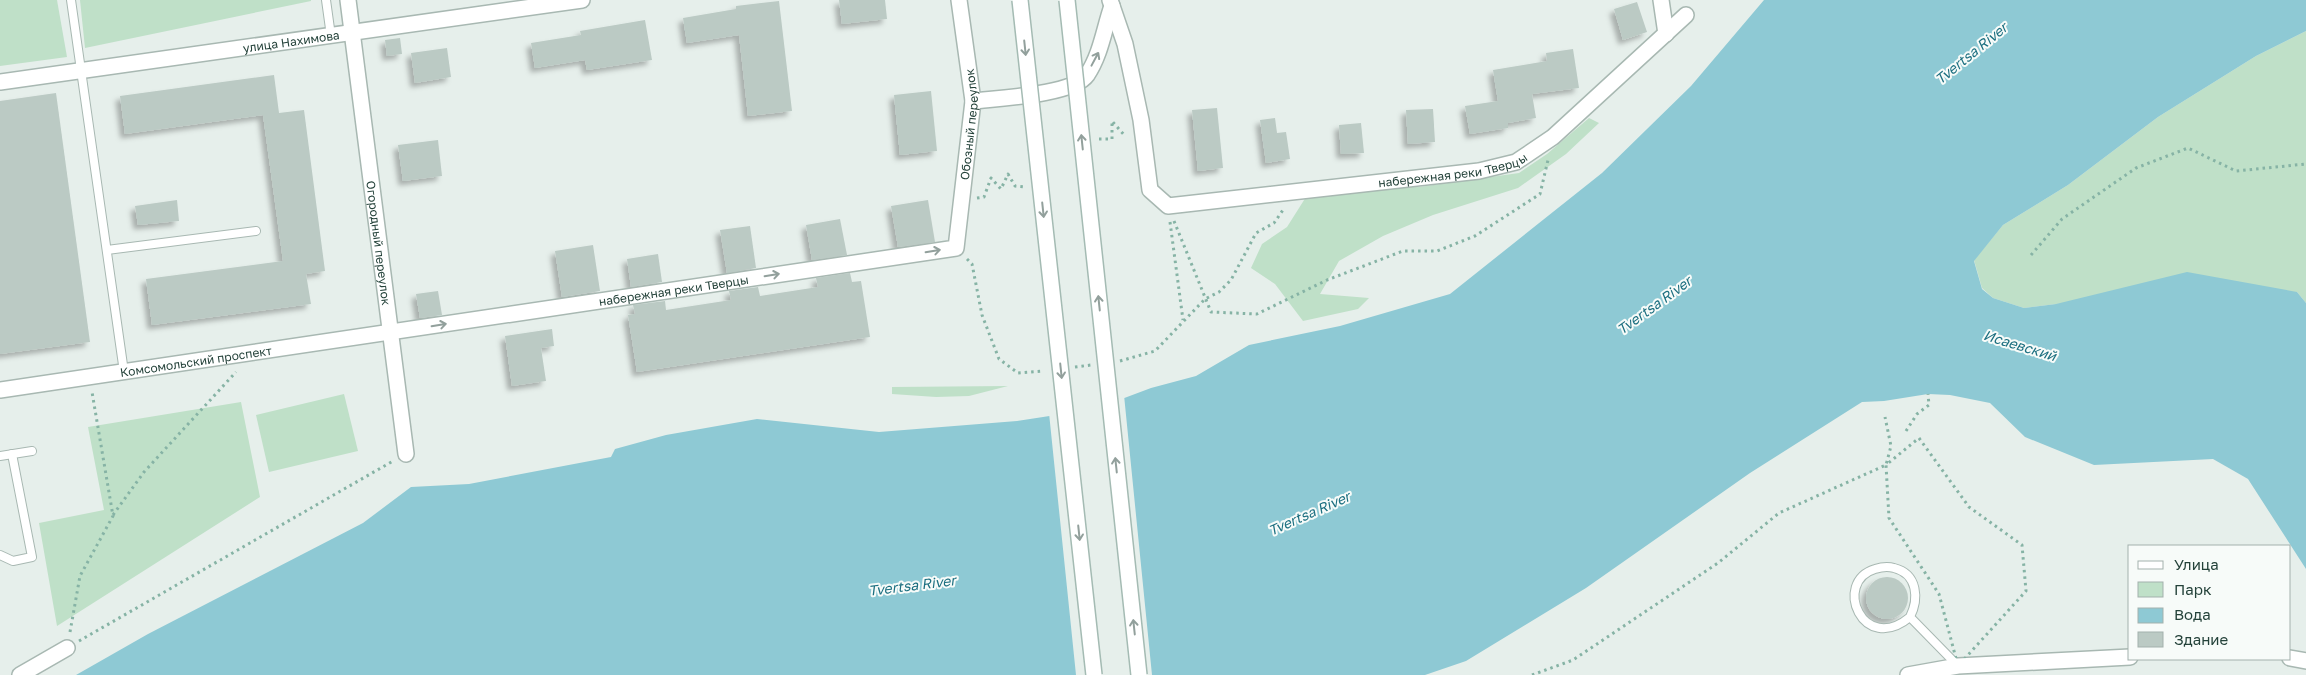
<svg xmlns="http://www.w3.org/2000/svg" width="2306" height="675" font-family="'Golos Text',sans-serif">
	<defs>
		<filter id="shadow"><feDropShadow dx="-4.5" dy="4.5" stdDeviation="2.5" flood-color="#0004"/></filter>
	</defs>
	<rect width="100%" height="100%" fill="#e6efeb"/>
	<g fill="#bfe0c8">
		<polygon points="0,0 57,0 67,57 0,66"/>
		<polygon points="80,0 311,0 311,1 85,48"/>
		<polygon points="2306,31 2306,303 2297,292 2056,304 2024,308 1993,298 1982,288 1974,260 2003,225 2068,185 2158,117 2256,56"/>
		<polygon points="1589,118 1599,123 1566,154 1518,188 1433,215 1383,236 1339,261 1320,294 1369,298 1358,309 1303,321 1275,284 1251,268 1262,244 1287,227 1306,197 1358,188 1419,187 1519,173 1547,154"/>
		<polygon points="1008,386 969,396 936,397 892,394 892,387"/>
		<polygon points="344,394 358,451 269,472 256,415"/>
		<polygon points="241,402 260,497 57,626 39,523 104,510 88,427"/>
	</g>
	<polygon fill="#8ec9d4" points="1764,0 2306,0 2306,31 2256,56 2158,117 2068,185 2003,225 1974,261 1982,289 1993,298 2024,308 2056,304 2187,272 2297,292 2306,303 2306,569 2248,479 2213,459 2094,465 2025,437 1990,403 1950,395 1928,394 1884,401 1862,402 1750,473 1586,588 1466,661 1425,675 76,675 148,634 363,523 411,487 469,484 611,457 615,449 666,435 757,419 879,432 1017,421 1095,409 1151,388 1196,376 1249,345 1340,326 1450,294 1602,173 1691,86"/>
	<polygon fill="#e6efeb" points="1124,395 1152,675 1076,675 1049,413 1095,406"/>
	<g fill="#bbcac4" filter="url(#shadow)">
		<polygon points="839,0 885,0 887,19 842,24"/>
		<polygon points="779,1 792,111 748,116 739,35 687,43 683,18 736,9 736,6"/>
		<polygon points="1637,2 1647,32 1623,40 1614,9"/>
		<polygon points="645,20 652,60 587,70 585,60 535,68 531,43 581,35 580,31"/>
		<polygon points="400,38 402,54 387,56 385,40"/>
		<polygon points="447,48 451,77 415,83 411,53"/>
		<polygon points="1573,49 1579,88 1532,94 1536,118 1508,123 1508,128 1470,134 1465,106 1498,101 1493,70 1547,61 1546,53"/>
		<polygon points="274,75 279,113 304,110 325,271 306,274 311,304 152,325 146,279 283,261 263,115 125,134 120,96"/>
		<polygon points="931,91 937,151 900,155 894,95"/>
		<polygon points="56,93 90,342 0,354 0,101"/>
		<polygon points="1217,108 1223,168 1198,171 1192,110"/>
		<polygon points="1433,109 1435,142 1408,144 1406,110"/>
		<polygon points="1275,118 1277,133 1286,132 1290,159 1266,163 1260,120"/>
		<polygon points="1361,123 1364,153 1341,154 1339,125"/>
		<polygon points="438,140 442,176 403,181 398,145"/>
		<polygon points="177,200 179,221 138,225 135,206"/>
		<polygon points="928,200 935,242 898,247 891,206"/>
		<polygon points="840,219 847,255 812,260 806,225"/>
		<polygon points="750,226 756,268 727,273 720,230"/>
		<polygon points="593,245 600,291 562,297 555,251"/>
		<polygon points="658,254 662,282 631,287 627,259"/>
		<polygon points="850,273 852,282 861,281 870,337 637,372 628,315 635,314 633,305 665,301 666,310 731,300 729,291 758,287 760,296 818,287 816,278"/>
		<polygon points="438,291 442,315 420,318 416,294"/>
		<polygon points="552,329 554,346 541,348 546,381 512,386 505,336"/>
		<circle cx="1887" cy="598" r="21"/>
	</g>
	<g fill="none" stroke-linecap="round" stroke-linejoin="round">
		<defs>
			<g id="lane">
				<polyline points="71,0 124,372"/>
				<polyline points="326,0 331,36"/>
				<polyline points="107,250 256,231"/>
				<polyline points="0,456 32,451"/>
				<polyline points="0,555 13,561 32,557 12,454"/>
				<path d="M1910,617C1863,656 1832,582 1875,569C1881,567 1888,566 1894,568C1918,574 1919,599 1910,617L1958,666"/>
			</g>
			<g id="street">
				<path id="s1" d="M348,0L406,454"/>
				<path id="s2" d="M1110,0L1125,44L1141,120L1150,190L1168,206L1479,171L1516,162L1553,137L1686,15"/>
				<polyline points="1661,0 1666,34"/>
				<path id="s3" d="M0,82L582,0"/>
				<path d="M973,101C998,98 1073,95 1087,75C1101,54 1104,29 1112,6"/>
				<path id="s4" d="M0,390L956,248L973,101L959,0"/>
				<polyline points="2290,658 2306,661"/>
				<polyline points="20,675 67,648"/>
				<polyline points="1908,675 1958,666 2130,657"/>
			</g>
		</defs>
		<use href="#lane" stroke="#a8b8b2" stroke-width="10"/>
		<use href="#street" stroke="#a8b8b2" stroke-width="18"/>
		<g stroke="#86b3a5" stroke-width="3" stroke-dasharray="2.5 4" stroke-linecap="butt">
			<polyline points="1099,139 1112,139 1112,121 1125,136"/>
			<polyline points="977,198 984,197 991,178 1001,189 1008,174 1015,186 1025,187"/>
			<polyline points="1174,221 1211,312 1257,314 1327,280 1403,251 1437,251 1475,236 1540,194 1548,160"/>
			<polyline points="1170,222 1183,320"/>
			<polyline points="2031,255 2062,219 2136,168 2188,148 2236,171 2306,164"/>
			<polyline points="967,259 972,264 982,315 999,359 1018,373 1044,371"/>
			<polyline points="1120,361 1155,351 1205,299 1219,292 1231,280 1256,233 1274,223 1283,210"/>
			<polyline points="1075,367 1091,365"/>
			<polyline points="1906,431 1917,414 1929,405 1928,394"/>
			<polygon points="1919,438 1969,507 2022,545 2026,591 1958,666 1939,594 1889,518 1886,465"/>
			<polyline points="113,515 144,472 236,372"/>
			<polyline points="70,632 80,576 113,516 92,392"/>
			<polyline points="79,641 393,461"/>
			<polyline points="1532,675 1573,660 1718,563 1779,513 1886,465 1891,446 1885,417"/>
		</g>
		<use href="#lane" stroke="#fff" stroke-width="8"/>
		<use href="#street" stroke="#fff" stroke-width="15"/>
		<defs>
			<g id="secondary-bridge">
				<polyline points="1020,0 1094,675"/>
				<polyline points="1067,0 1139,675"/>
			</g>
		</defs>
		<use href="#secondary-bridge" stroke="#a4bbb3" stroke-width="18" stroke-linecap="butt"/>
		<use href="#secondary-bridge" stroke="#fff" stroke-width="15"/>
	</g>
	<defs><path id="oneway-shaft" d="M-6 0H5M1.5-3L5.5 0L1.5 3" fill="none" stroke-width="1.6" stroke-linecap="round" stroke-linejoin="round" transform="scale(1.25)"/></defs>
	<g stroke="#92a09c">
		<use href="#oneway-shaft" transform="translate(1025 48) rotate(84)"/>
		<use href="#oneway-shaft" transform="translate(1095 59) rotate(-62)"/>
		<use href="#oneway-shaft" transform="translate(1082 142) rotate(-96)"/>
		<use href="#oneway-shaft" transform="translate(1043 210) rotate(84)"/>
		<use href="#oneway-shaft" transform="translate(933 251) rotate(-9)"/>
		<use href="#oneway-shaft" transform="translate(772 275) rotate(-9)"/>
		<use href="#oneway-shaft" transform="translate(1099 303) rotate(-96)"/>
		<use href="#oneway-shaft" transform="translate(439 325) rotate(-9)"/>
		<use href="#oneway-shaft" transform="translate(1061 371) rotate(84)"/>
		<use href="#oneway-shaft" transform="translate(1116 465) rotate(-96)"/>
		<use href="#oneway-shaft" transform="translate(1079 533) rotate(84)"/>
		<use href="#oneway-shaft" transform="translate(1134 627) rotate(-96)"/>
	</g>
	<g text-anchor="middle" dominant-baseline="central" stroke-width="4" stroke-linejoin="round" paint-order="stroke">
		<g font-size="12" fill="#24423a" stroke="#f7fbf9">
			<text stroke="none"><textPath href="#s3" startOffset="294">улица Нахимова</textPath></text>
			<text stroke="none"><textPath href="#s4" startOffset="1091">Обозный переулок</textPath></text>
			<text stroke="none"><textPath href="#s2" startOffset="506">набережная реки Тверцы</textPath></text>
			<text stroke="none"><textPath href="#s1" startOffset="245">Огородный переулок</textPath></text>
			<text stroke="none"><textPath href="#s4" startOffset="681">набережная реки Тверцы</textPath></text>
			<text stroke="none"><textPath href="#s4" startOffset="198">Комсомольский проспект</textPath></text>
		</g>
		<g font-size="14" font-style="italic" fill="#1c6f80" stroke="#f7fbf9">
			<text transform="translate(1971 53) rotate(-39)">Tvertsa River</text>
			<text transform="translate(1654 305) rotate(-36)">Tvertsa River</text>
			<text transform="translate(2020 345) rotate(17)">Исаевский</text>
			<text transform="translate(1309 513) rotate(-24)">Tvertsa River</text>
			<text transform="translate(912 585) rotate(-7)">Tvertsa River</text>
		</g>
	</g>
	<rect x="2128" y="545" width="162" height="115" fill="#f7fbf9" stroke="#a3b1ad"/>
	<rect x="2138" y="561" width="25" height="8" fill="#ffffff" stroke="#a3b1ad"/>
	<text x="2174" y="570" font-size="15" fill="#24423a">Улица</text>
	<rect x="2138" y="582" width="25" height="15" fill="#bfe0c8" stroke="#a3b1ad"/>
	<text x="2174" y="595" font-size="15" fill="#24423a">Парк</text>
	<rect x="2138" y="608" width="25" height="15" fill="#8ec9d4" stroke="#a3b1ad"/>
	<text x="2174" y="620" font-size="15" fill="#24423a">Вода</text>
	<rect x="2138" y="632" width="25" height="15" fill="#bbcac4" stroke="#a3b1ad"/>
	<text x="2174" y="645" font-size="15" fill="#24423a">Здание</text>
</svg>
